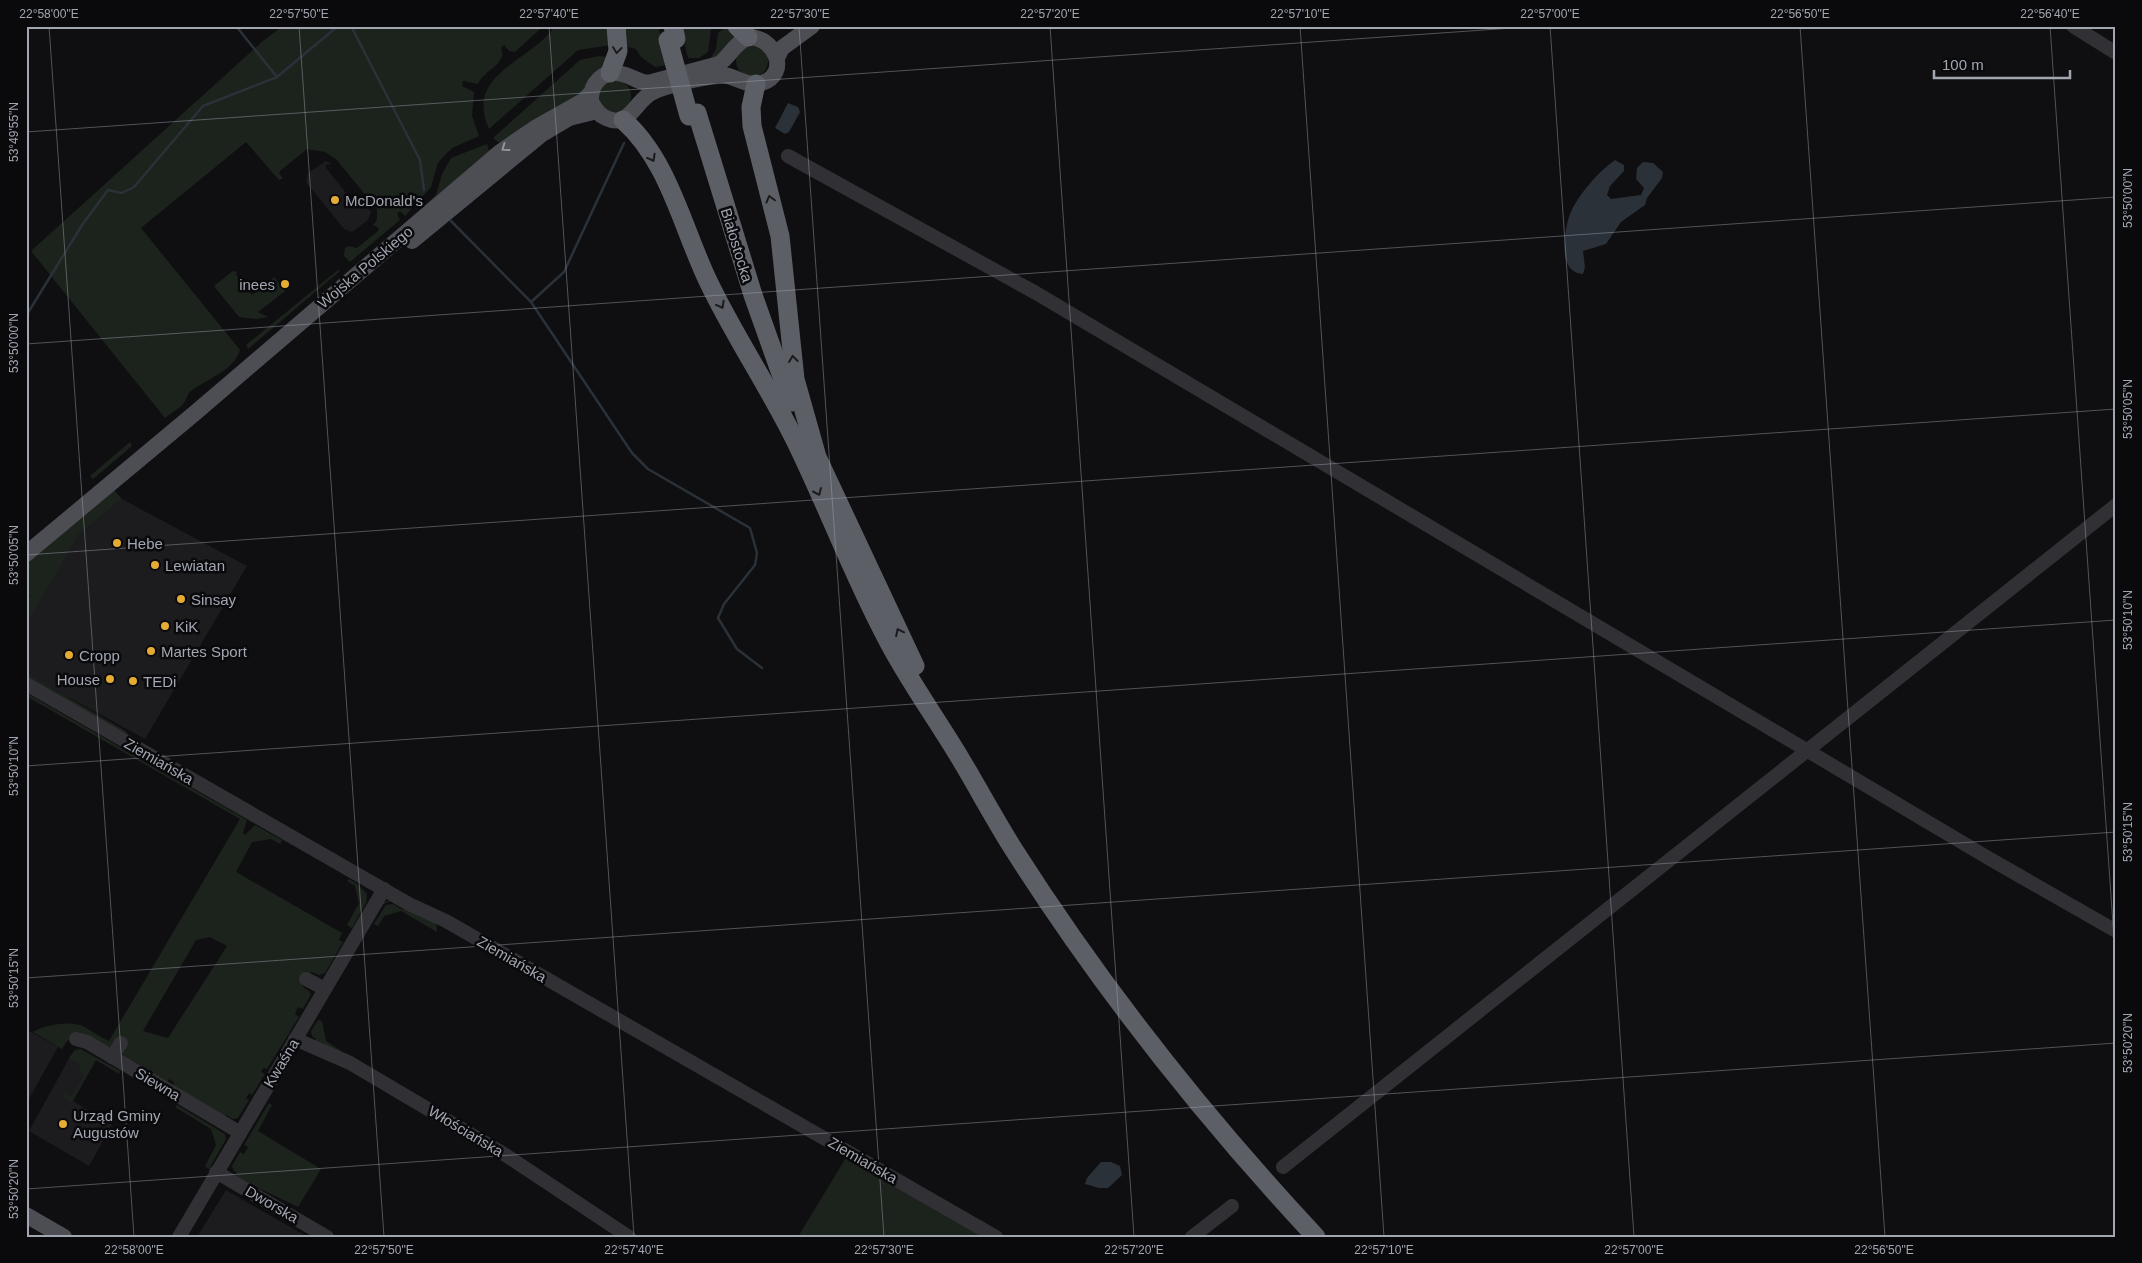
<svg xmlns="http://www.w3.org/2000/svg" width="2142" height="1263" font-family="Helvetica,sans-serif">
	<rect width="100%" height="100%" fill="#0f0f11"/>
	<g fill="#1c1b1e">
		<polygon points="326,161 332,164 326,165 326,168 359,209 368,208 371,212 368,220 352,232 344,229 306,182 308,173"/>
		<polygon points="122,499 247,566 145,739 26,674 26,577"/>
		<polygon points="26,1029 58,1047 26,1104"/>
		<polygon points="71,1055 92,1067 73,1101 112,1125 89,1166 29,1131"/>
		<polygon points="226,1190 276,1219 308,1237 197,1237"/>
	</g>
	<g fill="#1c231d" fill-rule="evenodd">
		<path d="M283,26H543L515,52L509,51L504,45L501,48C508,64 484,70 478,84L463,81L462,86L474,92L472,116L479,136L452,148L444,156L438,163L431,187L405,216L400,211L397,214L400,220L350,262L344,256L345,248L348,246L357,248L378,231L379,228L373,225L377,220V209L336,159L325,152L307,149L280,171L279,174L283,178L279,180L246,142L141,228L240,350C233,371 209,378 192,390C188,393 187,398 184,403C179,409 171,413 165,418L31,251L264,40Z"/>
		<path d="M555,26H611L612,45L578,50L489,129C464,73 531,62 555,26Z"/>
		<polygon points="621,26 658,26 668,65 655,67 641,57 636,49 624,46"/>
		<polygon points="680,26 714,26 711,29 708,52 699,58 688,58"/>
		<polygon points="728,26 737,36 717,60 708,62 716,49 718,33"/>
		<circle cx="752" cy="61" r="16"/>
		<polygon points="599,56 613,57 581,97 507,143 498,142 493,138 580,60"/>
		<circle cx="615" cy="96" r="16"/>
		<polygon points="487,144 489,151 408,221 436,195 442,174 451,158"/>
		<polygon points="338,270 340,271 248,349 246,345"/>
		<polygon points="233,271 237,272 236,275 252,295 274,277 285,291 258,312 268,317 257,319 239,317 214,286"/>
		<polygon points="130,442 132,446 93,479 90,476"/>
		<polygon points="114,490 122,499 78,535 26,625 26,611 29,607 26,601 32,597 26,590 26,564"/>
		<polygon points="26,673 129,733 119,732 26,678"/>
		<path d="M26,693L247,820L243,833L245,835L255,825L282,840L280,844L271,839L252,842L236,872L342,933L339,940L343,942L325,973L319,975L311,972L302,986L310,992V996L303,1009L298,1007L295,1014L299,1017L267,1069L263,1068L261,1072L265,1074L252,1095L249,1093L246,1098L249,1100L238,1118L233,1119L226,1115L224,1119L173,1087L174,1082L169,1079L167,1082L123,1055L122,1051L114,1046L108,1048L76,1036L67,1041L62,1049L33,1032C43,1025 67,1021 80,1025C90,1029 99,1037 109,1041L240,819L26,696ZM210,937L227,946L168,1038L143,1031L196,940Z"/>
		<polygon points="349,879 359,885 367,894 366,903 352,928 347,925 359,903 355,886 347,881"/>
		<polygon points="393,900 436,922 437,932 401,911 384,916 378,926 374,924 386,905 393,904 403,910 404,908 391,901 381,905 384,902"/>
		<polygon points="318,1020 322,1021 326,1041 347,1055 313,1043 316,1039 312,1036 311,1031"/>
		<polygon points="81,1049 120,1071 119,1074 96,1060 72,1102 62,1097 64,1093 71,1097 85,1075 79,1071 81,1065 69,1058 75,1050"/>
		<polygon points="269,1103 272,1105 258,1131 321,1169 298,1207 235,1177 237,1173 234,1171 232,1166 240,1152 244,1154 248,1147 244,1145"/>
		<polygon points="177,1105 225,1134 226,1139 209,1169 205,1166 216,1145 211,1129 175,1107"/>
		<polygon points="847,1156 985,1237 798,1237"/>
	</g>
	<g fill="#2a3138">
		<polygon points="788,103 798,107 800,112 789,132 785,134 775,128"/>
		<path d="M1615,160L1624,165V171L1610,186L1607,195L1611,199L1641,195L1644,188L1636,179L1637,168L1643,162L1653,163L1663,172L1662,178L1647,198L1645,205L1621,222L1606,244L1583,251L1585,267L1583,274C1557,273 1564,231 1570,214C1578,195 1598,172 1615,160Z"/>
		<polygon points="1101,1162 1111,1162 1120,1166 1122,1175 1108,1188 1099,1188 1085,1184 1087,1178"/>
	</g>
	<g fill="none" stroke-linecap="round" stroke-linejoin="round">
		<g stroke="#2a3138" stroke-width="2.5">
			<polyline points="236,26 277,77"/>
			<polyline points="351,26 420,160 424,190"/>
			<polyline points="451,221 531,302 632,453 648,469 750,528 757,553 755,565 724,604 718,618 737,649 762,668"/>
			<polyline points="531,302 564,272 624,143"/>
			<polyline points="26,316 82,225 108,190 122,193 134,187 203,106 277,77 338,26"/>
		</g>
		<g stroke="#313135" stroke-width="14">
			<polyline points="2073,26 2116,53"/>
			<polyline points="788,156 1036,293 1990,859 2116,931"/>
			<polyline points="26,684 409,904 446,921 996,1237"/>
			<polyline points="306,979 325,989"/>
			<polyline points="76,1039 87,1042 239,1132"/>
			<polyline points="295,1039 350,1063 504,1154 629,1237"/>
			<polyline points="112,1057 121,1043"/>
			<path d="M1283,1167C1560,944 1839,726 2116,505"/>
			<polyline points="216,1172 327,1237"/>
			<polyline points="179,1237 384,889"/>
			<polyline points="1192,1237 1232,1206"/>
		</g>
		<g stroke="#4d4e54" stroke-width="16">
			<path d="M748,37C776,37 790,74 762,83C745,88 733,73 717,75C696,80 672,83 653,92C635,100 630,129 606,118C599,115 594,108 591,101C590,84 604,68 622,74C632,76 637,82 648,83L719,64C731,55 733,45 748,37Z"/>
			<polyline points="777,58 782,48 812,26"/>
			<polyline points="412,241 542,134 569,118 597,111"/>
			<polyline points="26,554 195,413 500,152 535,128 583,101 590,94"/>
			<polyline points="26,1215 64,1237"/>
		</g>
		<g stroke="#5d5f66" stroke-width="19">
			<polyline points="673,26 676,39"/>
			<polyline points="737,26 748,37"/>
			<polyline points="610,73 618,51 616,26"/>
			<polyline points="756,84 751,107 752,126 780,236 795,379 817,457 915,666"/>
			<polyline points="697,113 753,295 791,402"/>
			<path d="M623,120C669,160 683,230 709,283C736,339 771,390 798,446C828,508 852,572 884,633C906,677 935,716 960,758C978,788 995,820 1014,850C1102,988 1204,1117 1316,1237"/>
		</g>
		<polyline stroke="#5d5f66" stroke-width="19" points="668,40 689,116"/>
	</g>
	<defs><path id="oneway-chevron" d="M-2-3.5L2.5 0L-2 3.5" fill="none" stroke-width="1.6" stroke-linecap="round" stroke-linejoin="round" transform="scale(1.25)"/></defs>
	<g stroke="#1b1b1e">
		<use href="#oneway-chevron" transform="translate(617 50) rotate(97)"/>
		<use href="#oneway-chevron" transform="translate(652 158) rotate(61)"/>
		<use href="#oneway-chevron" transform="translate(770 199) rotate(-105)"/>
		<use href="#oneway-chevron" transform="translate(721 305) rotate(61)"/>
		<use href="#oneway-chevron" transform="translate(793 359) rotate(-97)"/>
		<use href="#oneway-chevron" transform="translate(818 492) rotate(66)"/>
		<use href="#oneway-chevron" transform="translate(899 632) rotate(-116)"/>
	</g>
	<use stroke="#90949e" href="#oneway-chevron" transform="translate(505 148) rotate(144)"/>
	<path fill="none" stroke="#a1a6b1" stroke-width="1" stroke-opacity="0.45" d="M49,26L134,1237M299,26L384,1237M549,26L634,1237M799,26L884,1237M1050,26L1134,1237M1300,26L1384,1237M1550,26L1634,1237M1800,26L1885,1237M2050,26L2116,967M26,132L1541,26M26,344L2116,197M26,555L2116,409M26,766L2116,620M26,978L2116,832M26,1189L2116,1043"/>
	<g fill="#e5ac33" stroke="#0a0a0c" stroke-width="2">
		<circle cx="335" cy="200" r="5"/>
		<circle cx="285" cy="284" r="5"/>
		<circle cx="117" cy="543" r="5"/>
		<circle cx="155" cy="565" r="5"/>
		<circle cx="181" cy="599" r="5"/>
		<circle cx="165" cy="626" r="5"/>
		<circle cx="151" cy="651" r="5"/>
		<circle cx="69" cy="655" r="5"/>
		<circle cx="110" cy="679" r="5"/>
		<circle cx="133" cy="681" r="5"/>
		<circle cx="63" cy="1124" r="5"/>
	</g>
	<g text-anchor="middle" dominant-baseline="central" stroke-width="5" stroke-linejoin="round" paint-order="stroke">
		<g font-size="15" fill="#a1a6b1" stroke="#0a0a0c" text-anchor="start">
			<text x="345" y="200">McDonald's</text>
			<text x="275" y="284" text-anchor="end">inees</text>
			<text x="127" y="543">Hebe</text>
			<text x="165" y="565">Lewiatan</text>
			<text x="191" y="599">Sinsay</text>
			<text x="175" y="626">KiK</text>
			<text x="161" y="651">Martes Sport</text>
			<text x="79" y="655">Cropp</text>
			<text x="100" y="679" text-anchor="end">House</text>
			<text x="143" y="681">TEDi</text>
			<text x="73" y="1115">Urząd Gminy<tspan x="73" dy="17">Augustów</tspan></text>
		</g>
		<g font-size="15" fill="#a1a6b1" stroke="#0a0a0c">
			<text transform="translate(737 245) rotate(73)">Białostocka</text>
			<text transform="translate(365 267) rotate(-40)">Wojska Polskiego</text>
			<text transform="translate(159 761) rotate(30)">Ziemiańska</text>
			<text transform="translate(512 959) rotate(30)">Ziemiańska</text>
			<text transform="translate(281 1063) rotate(-59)">Kwaśna</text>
			<text transform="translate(158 1084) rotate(31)">Siewna</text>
			<text transform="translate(466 1131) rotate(31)">Włościańska</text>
			<text transform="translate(863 1160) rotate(30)">Ziemiańska</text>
			<text transform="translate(272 1204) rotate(30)">Dworska</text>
		</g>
	</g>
	<rect width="2142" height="1263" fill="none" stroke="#0a0a0c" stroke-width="55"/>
	<path d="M1934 70v8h136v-8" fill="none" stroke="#a1a6b1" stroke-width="2.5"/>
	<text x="1942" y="70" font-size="15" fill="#a1a6b1" stroke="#0a0a0c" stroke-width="4" paint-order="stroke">100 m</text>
	<rect x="28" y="28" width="2086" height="1208" fill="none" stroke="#a1a6b1" stroke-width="2"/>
	<g font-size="12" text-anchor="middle" fill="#a1a6b1">
		<text x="49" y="18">22°58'00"E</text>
		<text x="299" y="18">22°57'50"E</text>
		<text x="549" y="18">22°57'40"E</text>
		<text x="800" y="18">22°57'30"E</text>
		<text x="1050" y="18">22°57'20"E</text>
		<text x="1300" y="18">22°57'10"E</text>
		<text x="1550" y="18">22°57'00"E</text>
		<text x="1800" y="18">22°56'50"E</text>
		<text x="2050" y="18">22°56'40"E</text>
		<text transform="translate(14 132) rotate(-90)" y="4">53°49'55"N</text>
		<text transform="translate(2128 198) rotate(-90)" y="4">53°50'00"N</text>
		<text transform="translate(14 343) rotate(-90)" y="4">53°50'00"N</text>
		<text transform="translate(2128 409) rotate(-90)" y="4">53°50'05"N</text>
		<text transform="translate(14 555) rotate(-90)" y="4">53°50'05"N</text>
		<text transform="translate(2128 620) rotate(-90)" y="4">53°50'10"N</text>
		<text transform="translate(14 766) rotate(-90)" y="4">53°50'10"N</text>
		<text transform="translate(2128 832) rotate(-90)" y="4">53°50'15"N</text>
		<text transform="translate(14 978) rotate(-90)" y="4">53°50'15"N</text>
		<text transform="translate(2128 1043) rotate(-90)" y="4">53°50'20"N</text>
		<text transform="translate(14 1189) rotate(-90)" y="4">53°50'20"N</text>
		<text x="134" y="1254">22°58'00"E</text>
		<text x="384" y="1254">22°57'50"E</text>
		<text x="634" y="1254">22°57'40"E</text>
		<text x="884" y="1254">22°57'30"E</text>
		<text x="1134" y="1254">22°57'20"E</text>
		<text x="1384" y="1254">22°57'10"E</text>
		<text x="1634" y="1254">22°57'00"E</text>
		<text x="1884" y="1254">22°56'50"E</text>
	</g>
</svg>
